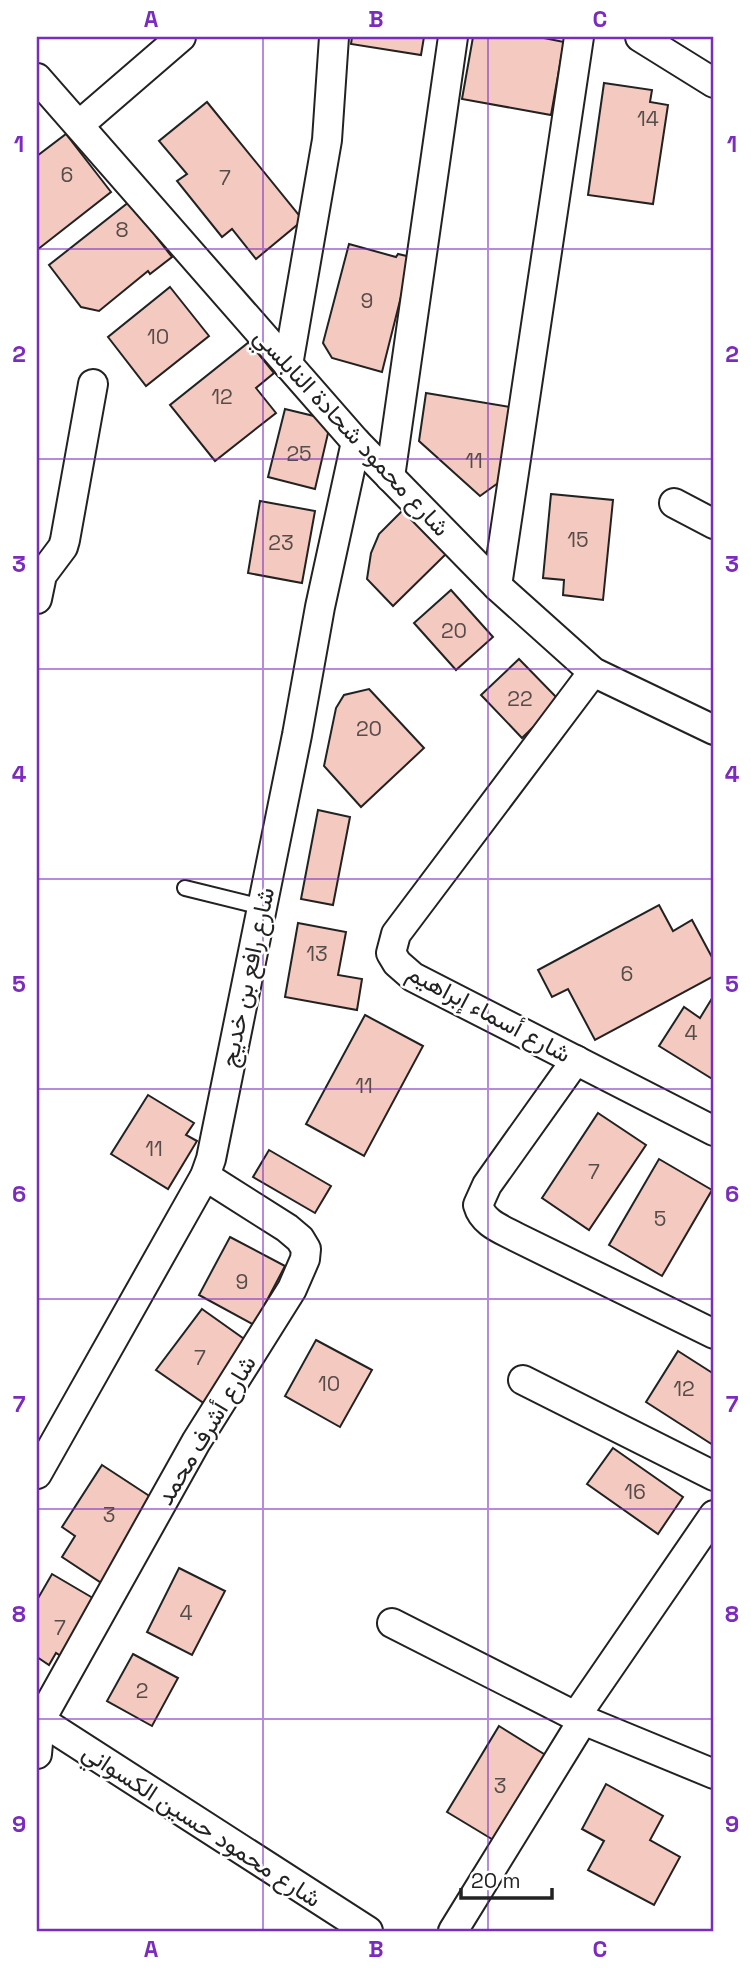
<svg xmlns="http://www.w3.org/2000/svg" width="751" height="1968" font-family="'Space Grotesk',Vazirmatn,sans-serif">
	<rect width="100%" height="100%" fill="#fff"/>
	<g fill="#f3c9c0" stroke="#222" stroke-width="2">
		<polygon points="352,37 424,37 421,55 351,44"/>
		<polygon points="473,37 539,37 564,42 551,115 462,99"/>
		<polygon points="604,83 652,90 650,102 668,105 653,204 588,195"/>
		<polygon points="207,102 303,220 256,259 232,229 222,237 177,181 187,174 159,141"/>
		<polygon points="66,134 111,192 37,250 37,156"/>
		<polygon points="129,202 172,257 150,274 148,271 99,311 81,307 49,265"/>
		<polygon points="349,244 396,257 398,254 411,257 382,372 332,358 323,343"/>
		<polygon points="170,287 209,336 146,386 108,337"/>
		<polygon points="249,342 274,373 256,388 276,413 215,461 170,405"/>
		<polygon points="426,393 516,408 505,478 480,496 419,441"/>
		<polygon points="285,409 322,418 329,429 315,489 268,477"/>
		<polygon points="551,494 613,500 603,600 563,595 564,580 543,578"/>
		<polygon points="260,501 315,511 302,583 248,573"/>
		<polygon points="405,508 448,552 393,606 367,579 371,553 379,534"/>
		<polygon points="451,590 493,637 456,670 414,623"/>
		<polygon points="519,659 560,701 522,738 481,695"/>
		<polygon points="369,689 424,748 361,807 324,766 336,708 344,695"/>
		<polygon points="318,810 350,817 333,905 301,899"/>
		<polygon points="659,905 673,931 692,920 714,961 714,976 595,1040 568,989 552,997 538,970"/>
		<polygon points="298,923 346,932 338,975 362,979 357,1010 285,997"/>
		<polygon points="714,995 714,1080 659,1046 684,1007 700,1018"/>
		<polygon points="365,1015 423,1046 364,1156 306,1124"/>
		<polygon points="148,1095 194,1123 186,1135 197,1141 168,1189 111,1154"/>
		<polygon points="598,1113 646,1145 589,1230 542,1198"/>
		<polygon points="269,1150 331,1186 315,1213 253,1177"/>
		<polygon points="659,1159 712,1190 662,1276 609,1245"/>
		<polygon points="230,1237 285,1266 254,1325 199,1295"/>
		<polygon points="202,1309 247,1341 205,1404 156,1370"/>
		<polygon points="316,1340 372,1370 340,1427 285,1396"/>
		<polygon points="678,1351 714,1374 713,1445 646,1402"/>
		<polygon points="613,1448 683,1497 658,1534 587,1484"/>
		<polygon points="102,1465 157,1501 103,1584 62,1557 75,1536 62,1527"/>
		<polygon points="179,1568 225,1591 192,1655 147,1632"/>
		<polygon points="52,1574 98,1601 64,1658 56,1653 49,1665 37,1657 37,1600"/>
		<polygon points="133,1654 178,1678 152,1726 107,1701"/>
		<polygon points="499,1726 552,1759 500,1844 447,1812"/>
		<polygon points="606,1784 663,1816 650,1840 680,1857 654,1905 588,1870 604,1841 582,1829"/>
	</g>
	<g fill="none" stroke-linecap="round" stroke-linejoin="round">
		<defs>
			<polyline id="lane" points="185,888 262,907"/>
			<g id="street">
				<polyline points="640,37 714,83"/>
				<polyline points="37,78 356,442 497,586 593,672 714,730"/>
				<polyline points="79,125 181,37"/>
				<polyline points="288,365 327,140 334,37"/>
				<polyline points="390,477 453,37"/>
				<polyline points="674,503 714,524"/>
				<polyline points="497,586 579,37"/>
				<polyline points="37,599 42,575 63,547 65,540 93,384"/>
				<polyline points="593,672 396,934 391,953 397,963 413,977 714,1131"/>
				<path d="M576,1060L487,1185L478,1205C483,1223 501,1229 516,1237L714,1334"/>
				<polyline points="523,1380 714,1476"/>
				<polyline points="37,1474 205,1176 211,1159 297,735 320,607 356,442"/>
				<polyline points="392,1623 583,1720 714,1774"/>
				<polyline points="576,1716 714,1515"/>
				<polyline points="37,1718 368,1931"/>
				<polyline points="37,1754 40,1721 196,1442 292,1289 305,1259 306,1249 300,1239 287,1228 205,1176"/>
				<polyline points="453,1931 583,1720"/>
			</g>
		</defs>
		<use href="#lane" stroke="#222" stroke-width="18"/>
		<use href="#street" stroke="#222" stroke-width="32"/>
		<use href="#lane" stroke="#fff" stroke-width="14"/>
		<use href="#street" stroke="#fff" stroke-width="28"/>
	</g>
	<path fill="none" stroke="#7b2cbf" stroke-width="2" stroke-opacity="0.55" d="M263,37V1931M488,37V1931M37,249H714M37,459H714M37,669H714M37,879H714M37,1089H714M37,1299H714M37,1509H714M37,1719H714"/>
	<g text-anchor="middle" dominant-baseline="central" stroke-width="5" stroke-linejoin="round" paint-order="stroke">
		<g font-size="21" fill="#564c4a">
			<text x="648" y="118">14</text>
			<text x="67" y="174">6</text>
			<text x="225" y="177">7</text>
			<text x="122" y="229">8</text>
			<text x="367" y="300">9</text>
			<text x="158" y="336">10</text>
			<text x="222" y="396">12</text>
			<text x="299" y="453">25</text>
			<text x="474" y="460">11</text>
			<text x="578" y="539">15</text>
			<text x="281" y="542">23</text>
			<text x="454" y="630">20</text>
			<text x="520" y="698">22</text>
			<text x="369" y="728">20</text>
			<text x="317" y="953">13</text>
			<text x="627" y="973">6</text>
			<text x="691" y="1032">4</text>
			<text x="364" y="1085">11</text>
			<text x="154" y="1148">11</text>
			<text x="594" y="1171">7</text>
			<text x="660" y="1218">5</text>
			<text x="242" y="1281">9</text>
			<text x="200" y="1357">7</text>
			<text x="329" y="1383">10</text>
			<text x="684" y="1388">12</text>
			<text x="635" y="1491">16</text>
			<text x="109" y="1514">3</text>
			<text x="186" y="1612">4</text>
			<text x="60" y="1627">7</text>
			<text x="142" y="1690">2</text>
			<text x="500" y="1785">3</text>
		</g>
		<g font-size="24" fill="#222" stroke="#fff">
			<text transform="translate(352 432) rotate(47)">شارع محمود شحادة النابلسي</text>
			<text transform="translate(247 977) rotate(-78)">شارع رافع بن خديج</text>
			<text transform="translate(489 1013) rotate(28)">شارع أسماء إبراهيم</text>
			<text transform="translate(206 1430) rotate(-59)">شارع أشرف محمد</text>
			<text transform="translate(202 1825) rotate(33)">شارع محمود حسين الكسواني</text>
		</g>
	</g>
	<rect width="751" height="1968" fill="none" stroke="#ffffff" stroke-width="77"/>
	<path d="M461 1888v10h91v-10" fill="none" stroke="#222222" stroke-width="3.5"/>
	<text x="471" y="1888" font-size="21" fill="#222222" stroke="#ffffff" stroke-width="5" paint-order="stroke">20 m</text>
	<rect x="38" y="38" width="674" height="1892" fill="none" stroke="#7b2cbf" stroke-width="2.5"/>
	<g font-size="23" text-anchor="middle" font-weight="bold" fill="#7b2cbf">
		<text x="151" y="27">A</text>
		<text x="376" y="27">B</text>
		<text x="600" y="27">C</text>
		<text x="19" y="152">1</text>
		<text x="732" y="152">1</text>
		<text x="19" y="362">2</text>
		<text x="732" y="362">2</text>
		<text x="19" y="572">3</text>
		<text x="732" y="572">3</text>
		<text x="19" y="782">4</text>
		<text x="732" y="782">4</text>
		<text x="19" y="992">5</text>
		<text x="732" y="992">5</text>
		<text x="19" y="1202">6</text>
		<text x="732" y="1202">6</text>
		<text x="19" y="1412">7</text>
		<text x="732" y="1412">7</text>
		<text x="19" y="1622">8</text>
		<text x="732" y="1622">8</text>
		<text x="19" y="1832">9</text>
		<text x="732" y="1832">9</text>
		<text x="151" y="1957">A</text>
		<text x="376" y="1957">B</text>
		<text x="600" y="1957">C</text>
	</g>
</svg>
